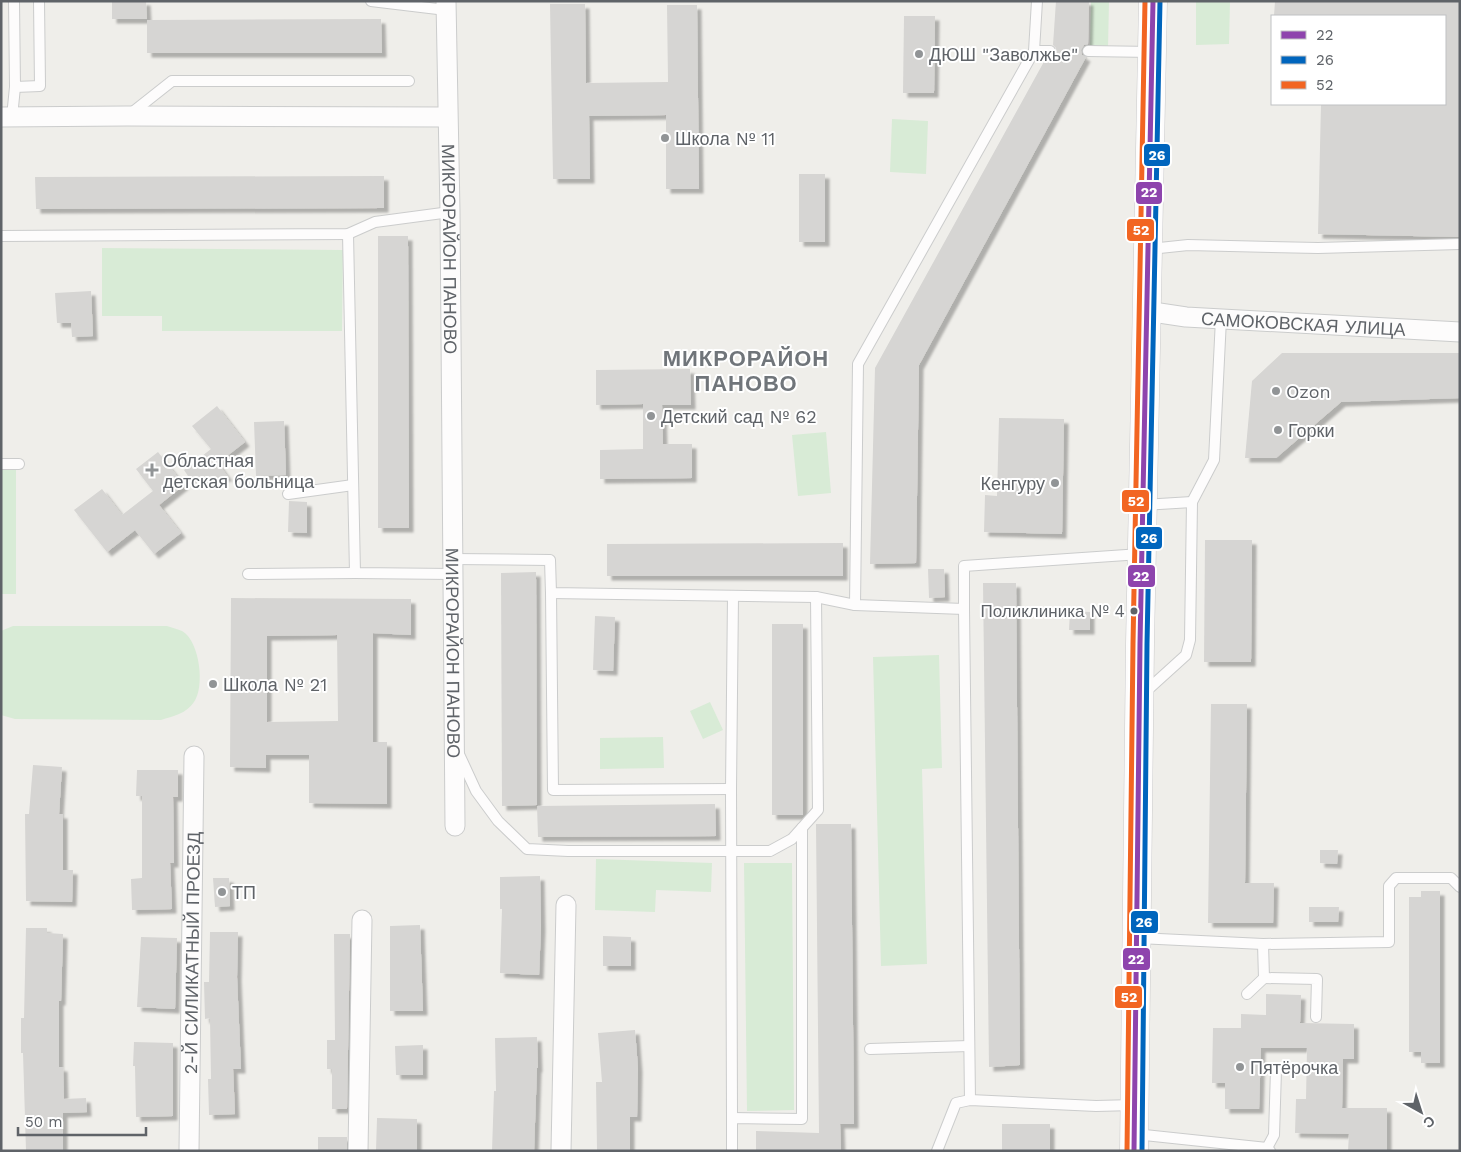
<svg xmlns="http://www.w3.org/2000/svg" width="1461" height="1152" font-family="'Work Sans',sans-serif">
	<defs>
		<filter id="shadow"><feDropShadow dx="4.5" dy="4.5" stdDeviation="1" flood-color="#0004"/></filter>
	</defs>
	<rect width="100%" height="100%" fill="#efeeea"/>
	<g fill="#d8ebd6">
		<polygon points="1091,1 1109,1 1108,48 1090,47"/>
		<polygon points="1196,1 1230,1 1229,44 1196,45"/>
		<polygon points="892,119 928,121 926,174 890,172"/>
		<polygon points="102,248 343,250 342,331 162,331 162,316 102,316"/>
		<polygon points="826,432 831,493 798,496 792,435"/>
		<rect x="1" y="468" width="15" height="126"/>
		<path d="M13,626H167C172,628 178,629 182,631C200,641 205,687 194,702C186,714 173,716 161,720L15,719L1,715V631Z"/>
		<polygon points="939,655 942,768 922,769 927,964 881,966 873,657"/>
		<polygon points="710,702 723,730 703,739 690,711"/>
		<polygon points="663,737 664,768 600,769 600,738"/>
		<polygon points="596,859 712,863 711,892 656,890 655,912 595,910"/>
		<polygon points="744,863 792,863 794,1110 747,1111"/>
	</g>
	<g fill="#d6d5d3" fill-rule="evenodd" filter="url(#shadow)">
		<polygon points="112,1 146,1 147,19 112,19"/>
		<polygon points="1056,1 1089,1 1088,44 1084,45 1081,50 1082,55 1086,57 919,365 916,563 870,564 875,368 1046,58 1053,57 1056,54 1056,48 1053,45"/>
		<polygon points="1275,1 1460,1 1460,237 1318,234 1321,104 1445,104 1445,16 1274,16"/>
		<polygon points="550,4 585,4 586,83 668,82 667,5 697,5 699,189 666,189 666,115 589,116 590,179 553,179"/>
		<polygon points="904,16 935,16 934,93 903,93"/>
		<polygon points="381,19 382,53 147,53 147,20"/>
		<rect x="799" y="174" width="26" height="68"/>
		<polygon points="384,176 384,208 36,209 35,177"/>
		<polygon points="378,236 408,236 409,528 378,528"/>
		<polygon points="91,291 93,336 72,337 71,323 57,323 55,293"/>
		<polygon points="1282,353 1460,353 1460,398 1341,402 1276,458 1245,458 1252,381"/>
		<polygon points="690,369 691,405 662,405 663,444 692,444 692,478 600,479 600,450 643,449 643,404 596,405 596,370"/>
		<polygon points="217,406 245,442 218,463 228,477 190,479 184,470 211,449 192,426"/>
		<polygon points="999,418 1064,419 1062,534 984,532 985,495 997,496"/>
		<polygon points="284,421 286,475 256,476 254,422"/>
		<polygon points="158,452 184,485 159,505 181,533 154,554 135,530 107,552 74,510 102,489 122,515 153,491 136,469"/>
		<polygon points="289,501 307,502 307,533 288,532"/>
		<polygon points="1205,540 1252,540 1251,662 1204,662"/>
		<polygon points="843,543 843,576 607,576 607,544"/>
		<polygon points="928,569 944,569 945,597 929,598"/>
		<polygon points="536,572 537,805 502,806 501,573"/>
		<polygon points="983,583 1016,583 1020,1065 989,1067"/>
		<path d="M231,598L411,599V635L373,633V742H387V804L309,803V755H266V768L230,767ZM337,635L338,721L267,722V636Z"/>
		<polygon points="1070,611 1090,612 1090,630 1069,630"/>
		<polygon points="595,616 615,617 613,671 593,670"/>
		<rect x="772" y="624" width="31" height="191"/>
		<polygon points="1211,704 1247,704 1245,883 1274,883 1273,923 1208,923"/>
		<polygon points="33,765 62,767 59,814 63,814 63,870 73,870 72,902 26,901 25,814 29,814"/>
		<polygon points="137,770 178,770 178,797 173,797 174,863 170,863 172,909 132,910 131,879 142,878 142,796 136,796"/>
		<polygon points="715,804 716,836 538,837 537,806"/>
		<polygon points="816,824 851,824 854,1124 840,1124 841,1151 756,1151 756,1131 819,1133"/>
		<polygon points="1320,850 1338,850 1337,864 1320,863"/>
		<polygon points="540,876 541,927 539,975 500,973 502,909 500,909 500,877"/>
		<polygon points="213,878 229,878 230,906 215,907"/>
		<polygon points="1421,891 1440,891 1440,1063 1421,1063 1421,1052 1409,1052 1409,897 1421,897"/>
		<polygon points="1309,907 1339,907 1338,922 1309,922"/>
		<polygon points="420,925 423,1011 390,1011 390,926"/>
		<polygon points="26,928 47,928 47,933 63,934 61,1001 59,1001 59,1067 63,1067 64,1099 86,1098 87,1112 63,1113 63,1151 26,1151 23,1053 21,1053 21,1018 24,1018"/>
		<polygon points="210,932 238,932 237,977 241,1069 233,1069 235,1114 209,1115 208,1079 211,1079 210,1018 205,1019 204,982 209,982"/>
		<polygon points="334,934 350,934 347,1109 332,1109 332,1069 327,1069 327,1040 335,1040"/>
		<polygon points="603,936 631,937 631,966 603,966"/>
		<polygon points="141,937 177,938 175,1009 137,1007"/>
		<polygon points="1266,994 1301,995 1300,1023 1354,1024 1354,1059 1343,1059 1342,1108 1387,1108 1387,1151 1348,1151 1349,1134 1295,1133 1296,1099 1306,1099 1307,1048 1261,1048 1259,1109 1225,1109 1225,1083 1212,1083 1213,1028 1241,1028 1241,1014 1266,1015"/>
		<polygon points="635,1030 638,1068 637,1117 630,1117 630,1151 597,1151 596,1082 602,1082 598,1033"/>
		<polygon points="537,1037 538,1068 537,1068 534,1151 492,1151 494,1091 496,1091 495,1038"/>
		<polygon points="134,1042 173,1043 173,1116 136,1117 135,1066 133,1066"/>
		<polygon points="423,1045 423,1075 396,1075 395,1046"/>
		<polygon points="377,1118 417,1119 417,1151 376,1151"/>
		<rect x="1002" y="1124" width="48" height="27"/>
		<rect x="318" y="1137" width="29" height="14"/>
	</g>
	<g fill="none" stroke-linecap="round" stroke-linejoin="round">
		<defs>
			<g id="lane">
				<polyline points="14,1 15,87 40,86 39,1"/>
				<polyline points="371,1 446,10"/>
				<polyline points="1034,51 1050,51"/>
				<polyline points="1088,51 1152,52"/>
				<polyline points="129,115 172,81 409,81"/>
				<polyline points="12,117 15,87"/>
				<polyline points="348,234 355,573 452,574"/>
				<polyline points="1,236 348,234 375,222 450,212"/>
				<polyline points="1150,249 1188,245 1318,248 1460,244"/>
				<polyline points="1,464 19,464"/>
				<polyline points="288,494 353,485"/>
				<polyline points="1143,505 1192,502"/>
				<polyline points="452,559 550,560 551,593 816,597 855,605 964,609 964,566 1141,554"/>
				<polyline points="248,574 355,573"/>
				<polyline points="551,593 553,790 731,789"/>
				<polyline points="855,605 858,364 1034,51 1037,1"/>
				<polyline points="964,609 970,1100"/>
				<polyline points="1144,693 1186,655 1190,640 1192,502 1214,460 1221,319"/>
				<polyline points="458,752 476,791 498,821 527,849 568,851 770,851 792,839 818,810 816,597"/>
				<polyline points="1138,938 1263,944 1389,942 1389,886 1396,878 1451,878 1460,887"/>
				<polyline points="1264,978 1317,979 1316,1017"/>
				<polyline points="1247,994 1264,978 1263,944"/>
				<polyline points="870,1049 969,1046"/>
				<polyline points="732,1118 731,789 733,596"/>
				<polyline points="1135,1134 1267,1148 1270,1151"/>
				<polyline points="1267,1148 1274,1135 1276,1070"/>
				<polyline points="732,1151 732,1118 802,1119 802,828"/>
				<polyline points="937,1151 956,1103 970,1100 1096,1106 1134,1105"/>
			</g>
			<g id="street">
				<path id="s1" d="M446,1L450,212L455,826"/>
				<polyline points="1,117 127,116 447,117"/>
				<path id="s2" d="M1146,311L1186,317L1460,332"/>
				<path id="s3" d="M189,1151L194,756"/>
				<polyline points="358,1151 362,920"/>
				<polyline points="561,1151 566,905"/>
			</g>
			<polyline id="secondary" points="1134,1151 1140,644 1153,1"/>
		</defs>
		<use href="#lane" stroke="#cbcccc" stroke-width="12"/>
		<use href="#street" stroke="#cbcccc" stroke-width="21"/>
		<use href="#secondary" stroke="#cacacb" stroke-width="29"/>
		<use href="#lane" stroke="#fdfcfc" stroke-width="10"/>
		<use href="#street" stroke="#fdfcfc" stroke-width="19"/>
		<use href="#secondary" stroke="#fdfcfc" stroke-width="28"/>
		<defs>
			<polyline id="bus-1" points="1134,1151 1140,644 1153,1"/>
			<polyline id="bus-2" points="1142,1151 1147,644 1160,1"/>
			<polyline id="bus-3" points="1127,1151 1133,644 1145,1"/>
		</defs>
		<use href="#bus-1" stroke="#fff" stroke-width="9"/>
		<use href="#bus-2" stroke="#fff" stroke-width="9"/>
		<use href="#bus-3" stroke="#fff" stroke-width="9"/>
		<use href="#bus-1" stroke="#8e44ad" stroke-width="5"/>
		<use href="#bus-2" stroke="#0065bd" stroke-width="5"/>
		<use href="#bus-3" stroke="#f26522" stroke-width="5"/>
	</g>
	<g fill="#919496" stroke="#fff" stroke-width="2">
		<circle cx="919" cy="54" r="5"/>
		<circle cx="665" cy="138" r="5"/>
		<circle cx="1276" cy="391" r="5"/>
		<circle cx="651" cy="416" r="5"/>
		<circle cx="1278" cy="430" r="5"/>
		<path d="M149.5 462.5h5v5h5v5h-5v5h-5v-5h-5v-5h5z"/>
		<circle cx="1055" cy="483" r="5"/>
		<circle cx="213" cy="684" r="5"/>
		<circle cx="222" cy="892" r="5"/>
		<circle cx="1240" cy="1067" r="5"/>
	</g>
	<circle fill="#5f6368" stroke="#fff" stroke-width="2" cx="1134" cy="611" r="4.5"/>
	<g text-anchor="middle" dominant-baseline="central" stroke-width="4" stroke-linejoin="round" paint-order="stroke">
		<g font-size="17" fill="#5f6368" stroke="#fff" text-anchor="end">
			<text x="1125" y="611">Поликлиника № 4</text>
		</g>
		<g font-size="18" fill="#5f6368" stroke="#fff" text-anchor="start">
			<text x="929" y="54">ДЮШ "Заволжье"</text>
			<text x="675" y="138">Школа № 11</text>
			<text x="1286" y="391">Ozon</text>
			<text x="661" y="416">Детский сад № 62</text>
			<text x="1288" y="430">Горки</text>
			<text x="163" y="460">Областная<tspan x="163" dy="21">детская больница</tspan></text>
			<text x="1045" y="483" text-anchor="end">Кенгуру</text>
			<text x="223" y="684">Школа № 21</text>
			<text x="232" y="892">ТП</text>
			<text x="1250" y="1067">Пятёрочка</text>
		</g>
		<g font-size="18" fill="#5f6368" stroke="#fff">
			<text stroke="none"><textPath href="#s1" startOffset="248">МИКРОРАЙОН ПАНОВО</textPath></text>
			<text stroke="none"><textPath href="#s2" startOffset="158">САМОКОВСКАЯ УЛИЦА</textPath></text>
			<text stroke="none"><textPath href="#s1" startOffset="652">МИКРОРАЙОН ПАНОВО</textPath></text>
			<text stroke="none"><textPath href="#s3" startOffset="198">2-Й СИЛИКАТНЫЙ ПРОЕЗД</textPath></text>
		</g>
		<g font-size="22" font-weight="bold" letter-spacing="1" fill="#70757a" stroke="#fff">
			<text x="746" y="358">МИКРОРАЙОН<tspan x="746" dy="25">ПАНОВО</tspan></text>
		</g>
	</g>
	<g stroke="#fff" stroke-width="2">
		<rect x="1143" y="143" width="28" height="24" rx="5" fill="#0065bd"/>
		<rect x="1135" y="181" width="28" height="24" rx="5" fill="#8e44ad"/>
		<rect x="1126" y="218" width="29" height="24" rx="5" fill="#f26522"/>
		<rect x="1121" y="489" width="29" height="24" rx="5" fill="#f26522"/>
		<rect x="1135" y="526" width="28" height="24" rx="5" fill="#0065bd"/>
		<rect x="1127" y="564" width="29" height="24" rx="5" fill="#8e44ad"/>
		<rect x="1130" y="910" width="29" height="24" rx="5" fill="#0065bd"/>
		<rect x="1122" y="947" width="29" height="24" rx="5" fill="#8e44ad"/>
		<rect x="1114" y="985" width="29" height="24" rx="5" fill="#f26522"/>
	</g>
	<g font-size="14" text-anchor="middle" font-weight="bold" fill="#fff">
		<text x="1157" y="160">26</text>
		<text x="1149" y="197">22</text>
		<text x="1141" y="235">52</text>
		<text x="1136" y="506">52</text>
		<text x="1149" y="543">26</text>
		<text x="1141" y="581">22</text>
		<text x="1144" y="927">26</text>
		<text x="1136" y="964">22</text>
		<text x="1129" y="1002">52</text>
	</g>
	<rect width="1461" height="1152" fill="none" stroke="#5f6368" stroke-width="5"/>
	<rect x="1271" y="15" width="175" height="90" fill="#ffffff" stroke="#bfc1c3"/>
	<rect x="1281" y="31" width="25" height="8" fill="#8e44ad" stroke="#bfc1c3"/>
	<text x="1316" y="40" font-size="15" fill="#5f6368">22</text>
	<rect x="1281" y="56" width="25" height="8" fill="#0065bd" stroke="#bfc1c3"/>
	<text x="1316" y="65" font-size="15" fill="#5f6368">26</text>
	<rect x="1281" y="81" width="25" height="8" fill="#f26522" stroke="#bfc1c3"/>
	<text x="1316" y="90" font-size="15" fill="#5f6368">52</text>
	<g transform="translate(1421 1112) rotate(141)" stroke="#ffffff" stroke-width="4" paint-order="stroke">
	<path d="M0-4L9 19L0 12L-9 19Z" fill="#5f6368"/>
	<text y="-8" font-size="14" font-weight="bold" text-anchor="middle" fill="#5f6368">С</text>
	</g>
	<path d="M18 1127v8h128v-8" fill="none" stroke="#5f6368" stroke-width="2.5"/>
	<text x="25" y="1127" font-size="15" fill="#5f6368" stroke="#ffffff" stroke-width="4" paint-order="stroke">50 m</text>
</svg>
